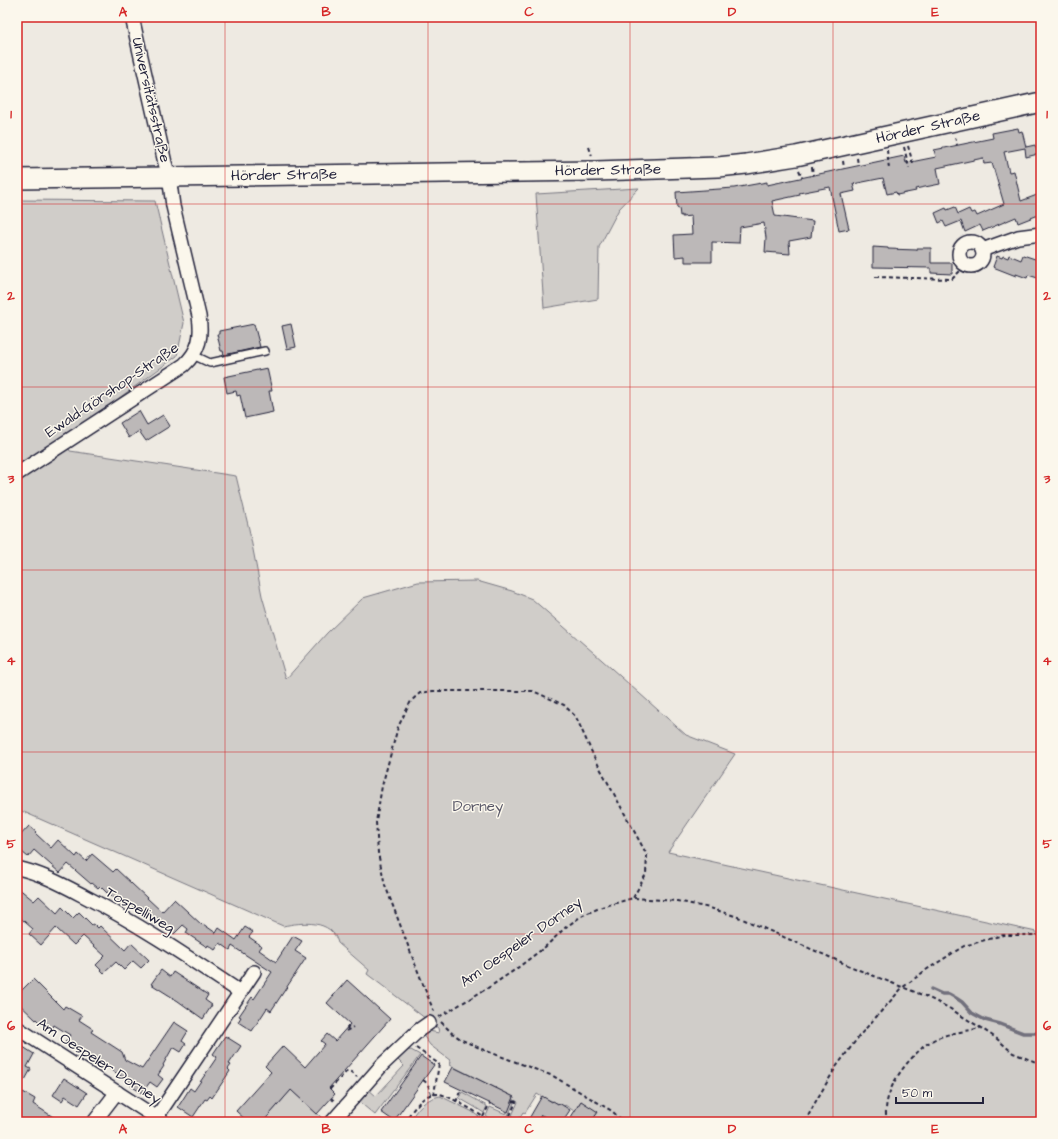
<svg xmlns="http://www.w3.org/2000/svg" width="1058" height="1139" font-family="'Architects Daughter',sans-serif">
	<rect width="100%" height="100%" fill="#eeeae2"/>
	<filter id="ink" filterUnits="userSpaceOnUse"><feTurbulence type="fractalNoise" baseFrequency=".025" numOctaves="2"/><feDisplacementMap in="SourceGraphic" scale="8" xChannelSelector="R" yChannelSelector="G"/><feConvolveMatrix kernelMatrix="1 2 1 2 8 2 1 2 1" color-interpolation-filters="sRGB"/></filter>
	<g filter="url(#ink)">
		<g fill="#d0cdc9" stroke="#797882">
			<polygon points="639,188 619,209 599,247 598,299 544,308 536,194"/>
			<path d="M17,200L155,201L184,323L177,356L64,438L70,451L236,476L249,529L262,596L286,679L327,633L363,598L418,582L477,581L512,591L532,599L602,660L686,735L735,754L668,852L1041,933V1122H594L592,1121L597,1113L581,1101L574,1111L565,1105L564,1106L547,1099V1100L537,1094L525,1113L523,1112L517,1122H509L518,1102L513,1099L514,1097L450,1065L451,1061L430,1045L420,1031H429L439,1033L438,1028L367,974L369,970L338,943C332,919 302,922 283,926L17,809Z"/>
			<polygon points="411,1050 420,1055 375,1115 357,1100 368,1089 376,1096 404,1066 396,1058 405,1051"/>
			<polygon points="291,1090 321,1117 320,1122 263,1122"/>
			<polygon points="462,1092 487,1106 484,1113 473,1106 459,1098"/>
			<path d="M440,1096L471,1111L486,1122H416L410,1121C417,1108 425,1099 440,1096Z"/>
			<polygon points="512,1102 514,1103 505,1122 493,1122 486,1116 490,1107 506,1114"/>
		</g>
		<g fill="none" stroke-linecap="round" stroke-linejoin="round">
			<polyline stroke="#716f7c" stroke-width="3.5" points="931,989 942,994 949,994 956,998 962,1002 972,1013 985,1020 1000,1024 1023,1033 1041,1033"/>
		</g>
		<g fill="#bcb8b8" stroke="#22223b">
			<polygon points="1018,128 1019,132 1022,131 1026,147 1035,145 1038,154 1026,157 1025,148 1004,152 1009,172 1014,171 1021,201 1037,195 1041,205 1041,214 1018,223 1016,217 983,231 980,225 965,232 961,221 946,227 943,221 939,223 935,213 946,208 947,210 955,207 958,214 969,209 971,213 975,212 977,216 1004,204 992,163 984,164 983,158 937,168 940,184 915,189 916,191 906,193 897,195 896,192 887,194 883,178 853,184 855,191 841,194 849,229 839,231 830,187 799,193 800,195 772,201 775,216 813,221 811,237 789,241 790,254 765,252 766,238 764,223 740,227 739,243 712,242 712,262 685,262 685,256 675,257 674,235 692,234 691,216 682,217 682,215 680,216 679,208 677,208 676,192 734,188 767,182 767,185 904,156 906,163 936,157 934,150 993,138 992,133"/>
			<polygon points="873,247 888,248 888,249 917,250 917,248 931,248 931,263 952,263 952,274 931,273 931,268 873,267"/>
			<polygon points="1009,255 1021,260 1023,255 1041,261 1041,279 1028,275 1027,278 1016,274 1016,276 993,267 997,256 1002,258 1003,256 1008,258"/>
			<polygon points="254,324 260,347 224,355 223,351 221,351 217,334 219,334 219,331"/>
			<polygon points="291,324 296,347 287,349 282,326"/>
			<polygon points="267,368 272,391 269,391 273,412 245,418 240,395 237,396 236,391 227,393 224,377"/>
			<polygon points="139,411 147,425 163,415 170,426 146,441 139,431 129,438 120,423"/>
			<polygon points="29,826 36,832 35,833 51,848 58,840 76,857 78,854 86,861 92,854 113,872 116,869 162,912 174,899 202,925 203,924 216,933 219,928 236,940 245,927 253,932 249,937 262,946 259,950 276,962 293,936 302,941 295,951 306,958 271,1011 267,1008 252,1031 238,1022 241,1017 239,1016 252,997 254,999 272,972 232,946 230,950 220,943 215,950 208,945 207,947 186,933 188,929 183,925 174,934 158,918 155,920 147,912 143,916 129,902 128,903 124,900 120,904 108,892 107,893 100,886 98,888 92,883 91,884 68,864 60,873 34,850 28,857 17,848 17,839"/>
			<polygon points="17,887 34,901 39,896 57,913 62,907 73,918 79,912 92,925 94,924 98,928 100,926 125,950 131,943 149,960 141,968 133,961 124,970 116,962 104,973 96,965 105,956 83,936 74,945 56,928 41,945 29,934 33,929 17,915"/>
			<polygon points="161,970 170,977 173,972 208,995 205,1000 212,1005 203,1019 178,1001 151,984"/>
			<polygon points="33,979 63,1009 65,1006 82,1016 79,1020 93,1029 91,1032 122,1052 125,1060 142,1069 174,1022 188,1031 182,1041 186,1044 181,1052 173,1047 163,1065 164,1066 158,1075 163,1079 157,1087 150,1082 142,1093 131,1086 132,1084 121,1076 75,1047 74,1049 65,1043 70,1035 54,1025 52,1029 41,1022 40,1023 36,1019 36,1020 17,1002 17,995"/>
			<polygon points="347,980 390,1019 329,1088 335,1094 317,1114 291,1090 263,1122 248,1122 236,1111 271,1072 265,1066 283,1046 305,1067 325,1044 321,1041 327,1034 335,1041 350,1024 327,1003"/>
			<polygon points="225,1036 241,1046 229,1064 231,1065 228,1069 230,1071 212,1098 210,1096 207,1100 205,1099 193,1117 178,1107 190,1088 194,1091 217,1057 213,1054"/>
			<polygon points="17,1043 34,1054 27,1067 31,1069 25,1080 20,1077 17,1082"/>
			<polygon points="421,1056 434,1065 394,1121 381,1112"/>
			<polygon points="453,1067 514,1097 508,1112 445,1082"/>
			<polygon points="64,1078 87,1093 79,1105 65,1096 62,1101 53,1095"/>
			<polygon points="23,1092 35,1099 33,1104 61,1122 17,1122 17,1103"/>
			<polygon points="542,1096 552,1102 553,1101 558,1104 559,1103 570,1110 562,1122 557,1122 550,1118 550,1119 541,1115 537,1122 527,1122"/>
			<polygon points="581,1101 598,1112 591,1122 579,1122 571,1117"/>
		</g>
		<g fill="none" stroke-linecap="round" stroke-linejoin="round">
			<defs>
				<polyline id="lane" points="193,355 210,363 265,351"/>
				<g id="street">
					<circle cx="971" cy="254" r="12"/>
					<polyline points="982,250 1018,237 1041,234"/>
					<path d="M17,474L184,365C200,350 202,336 199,316L173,206L169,176L165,163L132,17"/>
					<path d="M17,868C41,873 63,885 84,896C139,924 189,958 240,992"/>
					<polyline points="17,1028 163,1122"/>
					<polyline points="156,1118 254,972"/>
					<polyline points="94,1122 117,1092"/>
					<polyline points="332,1122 383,1064 419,1030 429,1023"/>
				</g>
				<polyline id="secondary" points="17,179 596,171 718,167 746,164 796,156 1041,102"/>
			</defs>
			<use href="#lane" stroke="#22223b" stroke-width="10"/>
			<use href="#street" stroke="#22223b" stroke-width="16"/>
			<use href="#secondary" stroke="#22223b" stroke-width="22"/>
			<g stroke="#22223b" stroke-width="2" stroke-dasharray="4 3" stroke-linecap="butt">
				<polyline points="955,137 957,145"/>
				<polyline points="908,146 913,164"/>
				<polyline points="589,147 592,156"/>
				<polyline points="904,147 909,168"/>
				<polyline points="887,150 889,169"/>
				<polyline points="857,158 858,165"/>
				<polyline points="843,161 844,168"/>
				<polyline points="812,167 813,175"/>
				<polyline points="799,170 802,177"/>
				<polyline points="875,277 952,279 963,268 965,264"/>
				<polyline points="434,1012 415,964 385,885 378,853 376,822 382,786 398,727 411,701 420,693 433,691 533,691 564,705 576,717 594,757 647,855 646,874 633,898"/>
				<polyline points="439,1017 491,986 516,969 545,947 566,927 583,915 602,907 633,898 677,901 710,908 738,917 859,970 925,996 949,1008 981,1028 996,1038 1013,1053 1041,1064"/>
				<polyline points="441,1022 452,1033 462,1040 484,1050 553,1076 612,1111 624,1122"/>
				<polyline points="347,1029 349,1024"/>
				<polyline points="346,1031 353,1027"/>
				<polyline points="416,1048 439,1064 434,1094"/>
				<path d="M423,1080C429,1084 430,1089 431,1095"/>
				<polyline points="330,1089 347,1071 351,1072 357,1077"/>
				<polyline points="331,1098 335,1102"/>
				<polyline points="456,1102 461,1089"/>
				<polyline points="483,1117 490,1103"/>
				<path d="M404,1122C411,1113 419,1099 430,1095C433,1094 437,1094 440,1094C449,1096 483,1115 489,1122"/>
				<polyline points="507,1122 516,1102 513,1101"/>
				<polyline points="545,1122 547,1118"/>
				<polyline points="805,1122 816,1101 836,1067 860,1035 902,988 926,970 964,946 1003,935 1041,935"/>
				<path d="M887,1122C881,1095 901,1067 920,1050C923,1047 926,1044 930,1042C944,1033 964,1032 980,1028"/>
				<polyline points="1025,1122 1041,1119"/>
			</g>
			<use href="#lane" stroke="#fbf7ec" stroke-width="7"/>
			<use href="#street" stroke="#fbf7ec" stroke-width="13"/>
			<use href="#secondary" stroke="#fbf7ec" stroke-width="19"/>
		</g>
	</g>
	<path fill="none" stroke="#d62828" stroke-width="1" stroke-opacity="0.55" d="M225,17V1122M428,17V1122M630,17V1122M833,17V1122M17,204H1041M17,387H1041M17,570H1041M17,752H1041M17,934H1041"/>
	<g text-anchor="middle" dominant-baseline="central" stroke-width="3" stroke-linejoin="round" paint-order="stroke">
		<g font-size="15" fill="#22223b" stroke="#fbf7ec">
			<text transform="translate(151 100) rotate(77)">Universitätsstraße</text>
			<text transform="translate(928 127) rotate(-13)">Hörder Straße</text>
			<text transform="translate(608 170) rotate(-1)">Hörder Straße</text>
			<text transform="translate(284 175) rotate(-1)">Hörder Straße</text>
			<text transform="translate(112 390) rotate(-34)">Ewald-Görshop-Straße</text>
			<text transform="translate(140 910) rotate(30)">Tospelliweg</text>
			<text transform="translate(521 942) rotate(-35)">Am Oespeler Dorney</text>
			<text transform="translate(99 1061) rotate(33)">Am Oespeler Dorney</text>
		</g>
		<g font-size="15" fill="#565566" stroke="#fbf7ec">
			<text x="478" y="806">Dorney</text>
		</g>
	</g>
	<rect width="1058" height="1139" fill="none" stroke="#fbf7ec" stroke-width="44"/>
	<path d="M896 1097v6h87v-6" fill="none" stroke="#22223b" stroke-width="2"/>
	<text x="902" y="1097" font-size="12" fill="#22223b" stroke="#fbf7ec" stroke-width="3" paint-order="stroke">50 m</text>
	<rect x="22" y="22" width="1014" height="1095" fill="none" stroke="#d62828" stroke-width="1.5"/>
	<g font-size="13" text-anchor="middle" font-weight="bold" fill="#d62828">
		<text x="123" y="16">A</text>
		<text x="326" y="16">B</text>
		<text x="529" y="16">C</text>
		<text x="732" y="16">D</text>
		<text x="935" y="16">E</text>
		<text x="11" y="118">1</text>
		<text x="1047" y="118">1</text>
		<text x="11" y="300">2</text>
		<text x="1047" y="300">2</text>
		<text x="11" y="483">3</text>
		<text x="1047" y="483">3</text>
		<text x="11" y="665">4</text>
		<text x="1047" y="665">4</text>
		<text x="11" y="848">5</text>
		<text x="1047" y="848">5</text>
		<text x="11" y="1030">6</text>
		<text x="1047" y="1030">6</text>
		<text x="123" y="1133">A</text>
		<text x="326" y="1133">B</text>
		<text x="529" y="1133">C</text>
		<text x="732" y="1133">D</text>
		<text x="935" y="1133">E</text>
	</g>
</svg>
